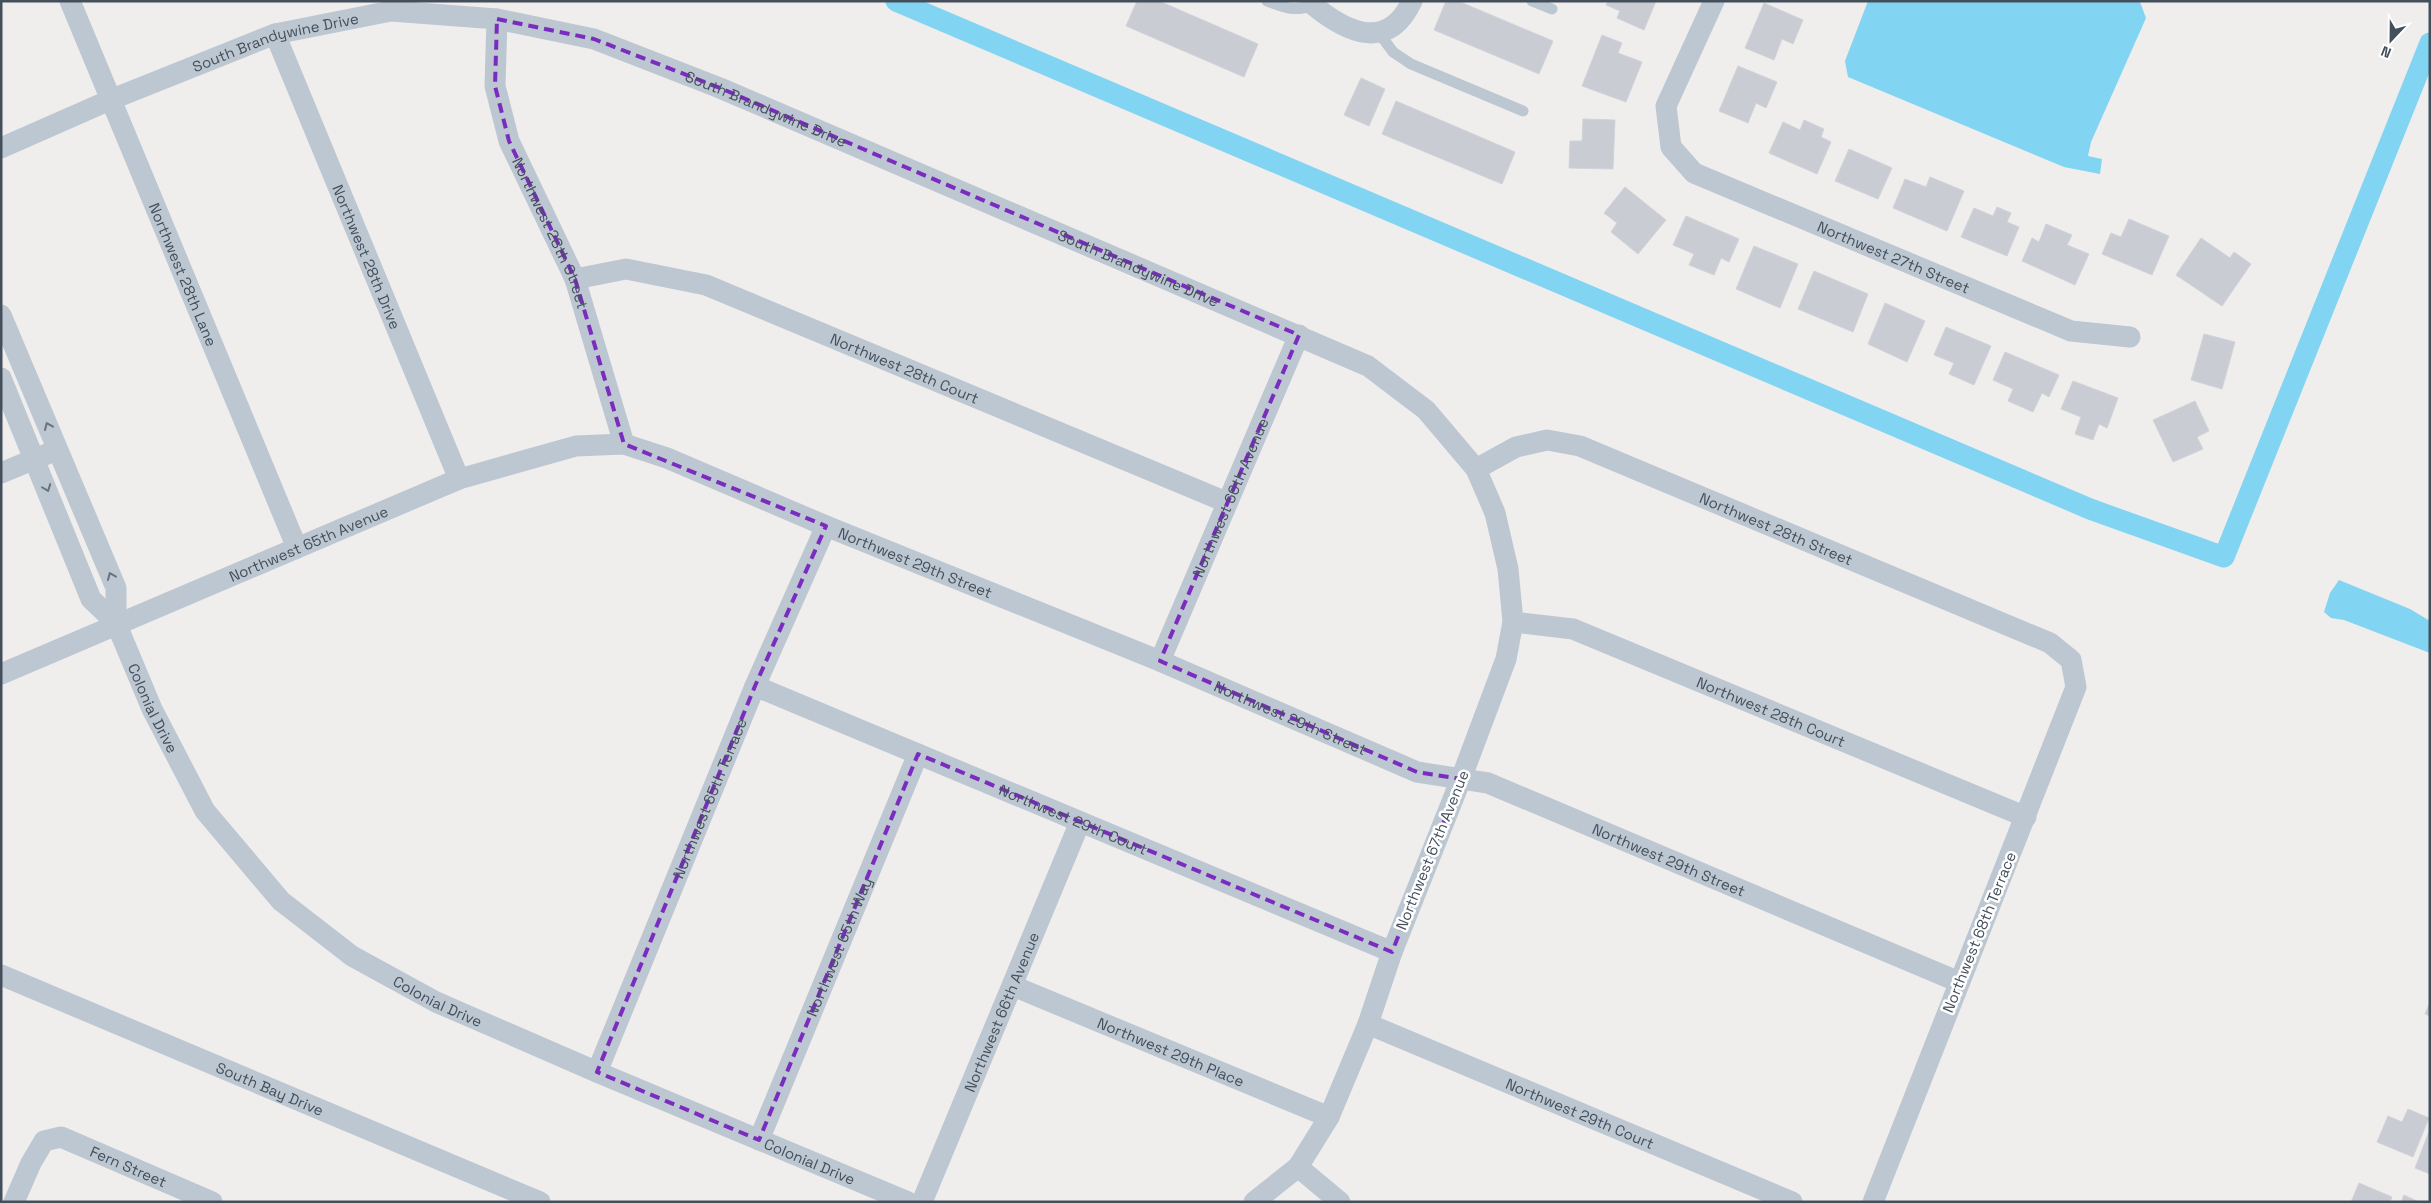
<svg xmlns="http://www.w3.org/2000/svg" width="2431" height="1203" font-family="'Space Grotesk',sans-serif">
	<rect width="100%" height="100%" fill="#f0eded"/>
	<g fill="#81d4f2">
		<polygon points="1868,1 2140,2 2146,18 2091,142 2088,156 2102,159 2100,174 2064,167 1848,77 1845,61"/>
		<polygon points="2339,580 2410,609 2430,621 2430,653 2344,620 2331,618 2324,612 2330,593"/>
	</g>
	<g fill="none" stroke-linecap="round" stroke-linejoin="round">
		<polyline stroke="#81d4f2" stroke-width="21" points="896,1 2090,509 2224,557 2430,43"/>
	</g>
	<g fill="#c9ccd3" stroke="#d1d3da">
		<polygon points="1137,1 1159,1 1258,44 1244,77 1126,26"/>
		<polygon points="1446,1 1458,1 1553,41 1539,74 1434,30"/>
		<polygon points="1608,1 1656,1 1644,30 1617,18 1620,11 1606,5"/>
		<polygon points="1764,3 1803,20 1793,44 1782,39 1774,60 1745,48"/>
		<polygon points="1602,35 1622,43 1618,53 1642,62 1626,102 1582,86"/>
		<polygon points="1738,66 1777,82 1766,108 1756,103 1748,123 1719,111"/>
		<polygon points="1361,78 1385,89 1369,126 1344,115"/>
		<polygon points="1396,101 1515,152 1502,184 1382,134"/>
		<polygon points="1583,119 1615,120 1613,169 1569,168 1570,141 1582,141"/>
		<polygon points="1804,120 1824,129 1821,137 1831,142 1817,174 1769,153 1783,122 1800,130"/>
		<polygon points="1849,149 1892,168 1878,199 1835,181"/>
		<polygon points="1930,177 1964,191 1947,231 1893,208 1905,179 1926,187"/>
		<polygon points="1625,187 1666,220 1638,254 1611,232 1617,223 1604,213"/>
		<polygon points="1997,207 2011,213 2007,222 2019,227 2007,256 1961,237 1974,208 1993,216"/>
		<polygon points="1686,216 1739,239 1729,262 1721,258 1714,275 1689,265 1694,254 1673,245"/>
		<polygon points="2129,219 2169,236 2152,275 2102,254 2111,233 2121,237"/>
		<polygon points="2046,224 2072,235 2067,245 2089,254 2075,285 2022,261 2032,238 2039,242"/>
		<polygon points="2201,238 2230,258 2234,252 2251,264 2222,306 2176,275"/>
		<polygon points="1754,246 1798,264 1780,308 1736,289"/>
		<polygon points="1814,271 1868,294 1853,332 1798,309"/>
		<polygon points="1885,303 1925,321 1907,362 1868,344"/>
		<polygon points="1946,327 1991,346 1974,385 1949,374 1954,363 1934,355"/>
		<polygon points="2204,334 2235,342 2222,389 2191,380"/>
		<polygon points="2005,352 2059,375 2049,397 2042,393 2033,412 2008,401 2013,389 1993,380"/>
		<polygon points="2073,381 2118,398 2107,428 2099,424 2093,440 2075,434 2081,417 2061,409"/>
		<polygon points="2195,401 2209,431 2197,437 2203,449 2173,462 2153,420"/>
		<polygon points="2430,1002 2430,1016 2425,1014"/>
		<polygon points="2408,1109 2429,1118 2413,1157 2377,1142 2388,1116 2402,1122"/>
		<polygon points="2430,1129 2430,1174 2415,1168"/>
		<polygon points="2359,1183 2392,1197 2390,1202 2351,1202"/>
		<polygon points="2404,1195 2419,1202 2401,1202"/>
	</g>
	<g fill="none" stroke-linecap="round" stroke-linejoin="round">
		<g stroke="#bcc7d1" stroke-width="11">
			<path d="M1267,1C1285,8 1295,12 1313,5"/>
			<polyline points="1532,1 1552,9"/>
			<polyline points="1379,33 1393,52 1411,64 1523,111"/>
		</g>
		<g stroke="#bcc7d1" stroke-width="21">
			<path id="s1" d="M70,1L297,548"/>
			<path d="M1312,1L1313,5C1347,33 1388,52 1412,1"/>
			<path id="s2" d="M1714,1L1666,106L1671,147L1694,173L2071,331L2130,337"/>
			<path id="s3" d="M497,19L495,86L509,141L575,279L624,444"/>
			<path id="s4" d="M275,34L459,479"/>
			<path id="s5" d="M1,148L110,100L275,34L391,11L497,19L594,39L720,88L1368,366L1426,410L1476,469L1495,513L1508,569L1513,622L1506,659L1461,779L1392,952L1368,1024L1329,1117L1298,1167L1254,1202"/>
			<path id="s6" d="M575,279L626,269L706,285L1226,502"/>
			<path id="s7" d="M1,315L116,588V623L152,709L205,811L281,901L352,956L436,1002L597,1072L908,1202"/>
			<polyline points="1,378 91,599 116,623"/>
			<path id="s8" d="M1476,469L1516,447L1547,440L1580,446L2050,643L2071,660L2076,687L1873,1202"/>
			<polyline points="1,473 47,454"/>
			<path id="s9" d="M1513,622L1573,629L2026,817"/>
			<path id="s10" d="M1160,661L1299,335"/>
			<path id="s11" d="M1,674L459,479L576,446L624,444L667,458L826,526L1160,661L1417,772L1488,783L1959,982"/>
			<path id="s12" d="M755,686L1392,952"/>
			<path id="s13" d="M1,975L540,1202"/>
			<path id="s14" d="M1013,986L1329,1117"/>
			<path id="s15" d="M1368,1024L1792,1202"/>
			<path id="s16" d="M597,1072L755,686L826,526"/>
			<path id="s17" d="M759,1140L918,754"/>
			<polyline points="1298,1167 1340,1202"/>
			<path id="s18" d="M14,1202L31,1163L44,1141L61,1137L212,1202"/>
			<path id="s19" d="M922,1202L1080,822"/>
		</g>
	</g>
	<defs><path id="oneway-chevron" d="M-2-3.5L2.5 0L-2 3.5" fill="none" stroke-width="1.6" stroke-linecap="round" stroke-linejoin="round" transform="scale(1.25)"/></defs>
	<g stroke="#68737f">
		<use href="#oneway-chevron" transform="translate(48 426) rotate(-113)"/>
		<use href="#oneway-chevron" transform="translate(47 488) rotate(69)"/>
		<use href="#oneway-chevron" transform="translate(111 576) rotate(-113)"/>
	</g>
	<path fill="none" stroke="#7b2cbf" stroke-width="4" stroke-dasharray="10 6" stroke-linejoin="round" d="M497,19L594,39L720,88L1299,335L1160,661L1417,772L1461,779L1392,952L918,754L759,1140L597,1072L755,686L826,526L624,444L575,279L509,141L495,86Z"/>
	<g text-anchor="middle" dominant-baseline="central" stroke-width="5" stroke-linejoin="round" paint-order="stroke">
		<g font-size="15" fill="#444f5c" stroke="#fff">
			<text stroke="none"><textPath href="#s5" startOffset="295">South Brandywine Drive</textPath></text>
			<text stroke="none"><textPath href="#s5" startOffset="806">South Brandywine Drive</textPath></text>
			<text stroke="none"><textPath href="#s3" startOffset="225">Northwest 28th Street</textPath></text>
			<text stroke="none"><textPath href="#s4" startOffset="241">Northwest 28th Drive</textPath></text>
			<text stroke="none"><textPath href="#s2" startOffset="408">Northwest 27th Street</textPath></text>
			<text stroke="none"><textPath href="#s5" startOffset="1211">South Brandywine Drive</textPath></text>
			<text stroke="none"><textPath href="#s1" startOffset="296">Northwest 28th Lane</textPath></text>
			<text stroke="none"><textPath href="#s6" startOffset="349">Northwest 28th Court</textPath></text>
			<text stroke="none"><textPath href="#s10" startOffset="178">Northwest 66th Avenue</textPath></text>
			<text stroke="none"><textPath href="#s8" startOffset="324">Northwest 28th Street</textPath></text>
			<text stroke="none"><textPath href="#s11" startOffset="334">Northwest 65th Avenue</textPath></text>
			<text stroke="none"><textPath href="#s11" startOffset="982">Northwest 29th Street</textPath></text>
			<text stroke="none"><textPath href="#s7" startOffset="424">Colonial Drive</textPath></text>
			<text stroke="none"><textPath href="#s9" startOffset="275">Northwest 28th Court</textPath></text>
			<text stroke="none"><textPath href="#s11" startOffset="1388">Northwest 29th Street</textPath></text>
			<text stroke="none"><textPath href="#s16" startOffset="296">Northwest 65th Terrace</textPath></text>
			<text stroke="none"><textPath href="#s12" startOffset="345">Northwest 29th Court</textPath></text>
			<text transform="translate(1432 850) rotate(-68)">Northwest 67th Avenue</text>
			<text stroke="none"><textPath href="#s11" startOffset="1794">Northwest 29th Street</textPath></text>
			<text transform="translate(1979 932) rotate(-68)">Northwest 68th Terrace</text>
			<text stroke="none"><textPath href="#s17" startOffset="209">Northwest 65th Way</textPath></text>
			<text stroke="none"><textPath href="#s7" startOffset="844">Colonial Drive</textPath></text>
			<text stroke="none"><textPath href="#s19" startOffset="206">Northwest 66th Avenue</textPath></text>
			<text stroke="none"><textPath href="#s14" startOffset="171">Northwest 29th Place</textPath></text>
			<text stroke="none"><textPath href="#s13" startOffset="292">South Bay Drive</textPath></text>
			<text stroke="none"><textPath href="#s15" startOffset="230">Northwest 29th Court</textPath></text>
			<text stroke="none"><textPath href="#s7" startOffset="1249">Colonial Drive</textPath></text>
			<text stroke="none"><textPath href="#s18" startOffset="159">Fern Street</textPath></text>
		</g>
	</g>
	<rect width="2431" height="1203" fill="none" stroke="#444f5c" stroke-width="5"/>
	<g transform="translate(2391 40) rotate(202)" stroke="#ffffff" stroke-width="4" paint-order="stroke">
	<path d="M0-4L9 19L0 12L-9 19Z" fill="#444f5c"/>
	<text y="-8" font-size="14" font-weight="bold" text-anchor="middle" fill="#444f5c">N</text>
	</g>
</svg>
